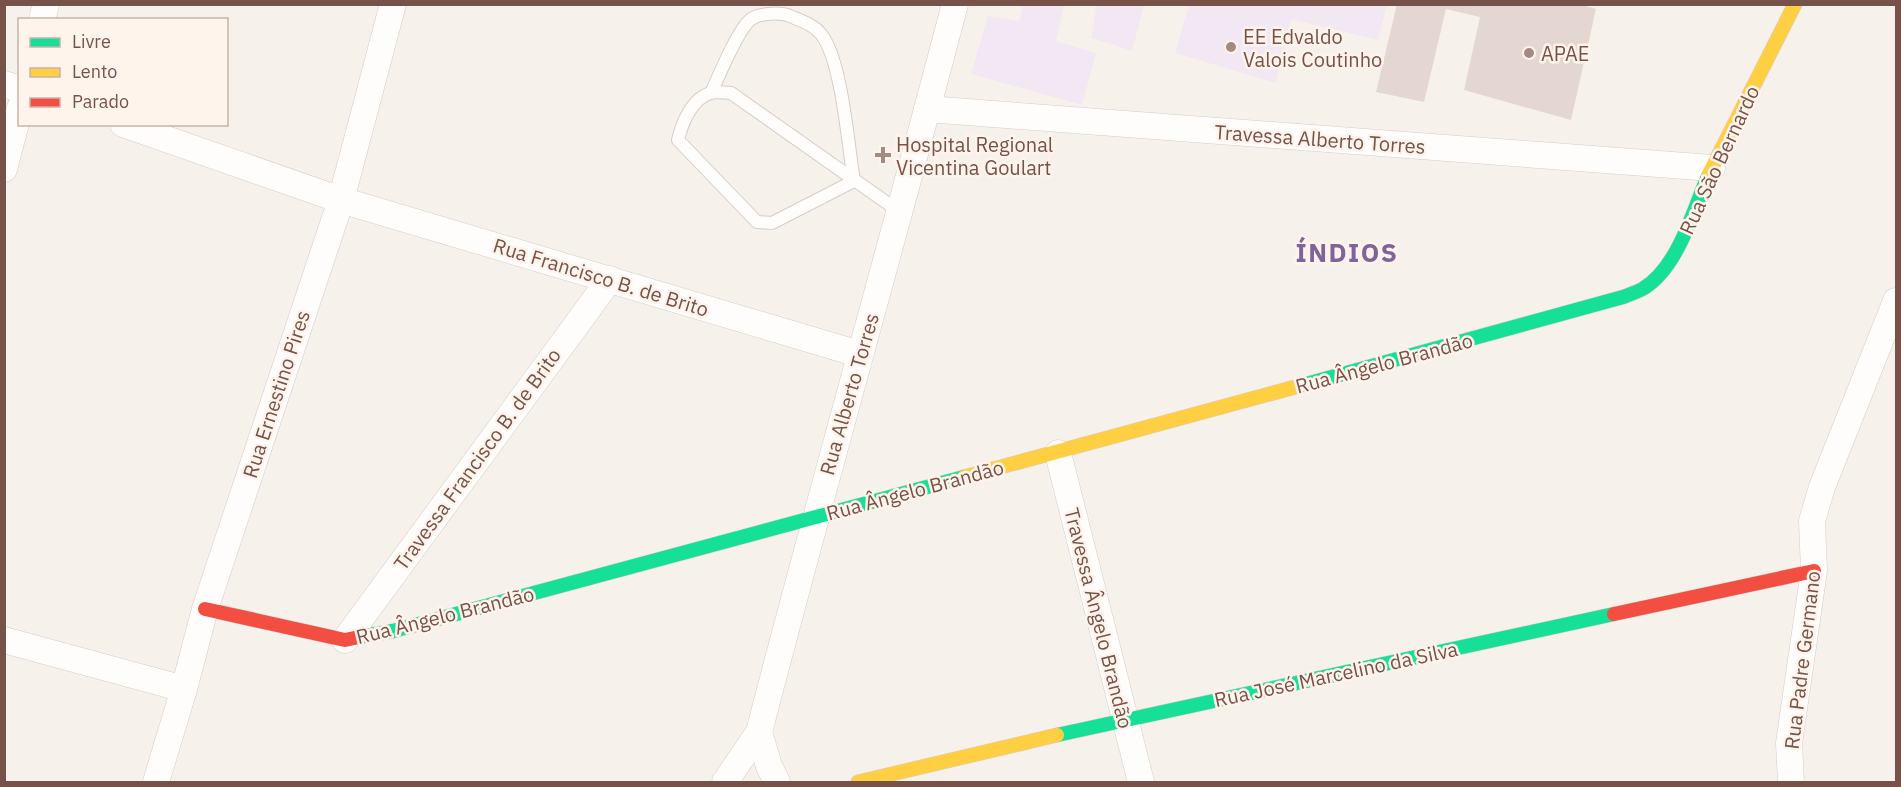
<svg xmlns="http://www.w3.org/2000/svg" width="1901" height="787" font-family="'IBM Plex Sans',sans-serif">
	<rect width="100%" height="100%" fill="#f7f1eb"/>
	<g fill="#f2e8f3">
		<polygon points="1097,4 1144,5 1132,51 1091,38"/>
		<polygon points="1023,5 1064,5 1056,41 1096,53 1082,105 971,74 988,16 1019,21"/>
		<polygon points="1189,5 1189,4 1387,5 1378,40 1291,19 1276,83 1175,53"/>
	</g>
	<polygon fill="#e4d7d1" points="1397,4 1579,4 1596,9 1571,120 1464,90 1480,17 1446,9 1424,102 1376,92"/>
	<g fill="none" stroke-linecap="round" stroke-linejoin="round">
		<defs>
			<g id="lane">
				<path d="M711,93C719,76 737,31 750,20C758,13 780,12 790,16C801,21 813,24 821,34C842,60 848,146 854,181"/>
				<path d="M854,181L772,223L757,222L678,140C682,123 692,98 711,93C716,91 725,93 731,93L900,212"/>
			</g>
			<g id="street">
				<polyline points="42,20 46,4"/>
				<polyline points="4,84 20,89"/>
				<polyline points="927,109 1712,168"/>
				<polyline points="123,124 341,200 859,354"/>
				<polyline points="4,169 20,108"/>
				<polyline points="1058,453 1141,782"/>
				<polyline points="4,640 184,689"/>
				<polyline points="345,640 610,279"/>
				<polyline points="156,782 184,689 205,609 341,200 393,4"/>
				<polyline points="725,782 759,732"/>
				<path d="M777,782L769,766L759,732C822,489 891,248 955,4"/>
				<polyline points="1791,782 1789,743 1814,571 1812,521 1822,487 1896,301"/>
			</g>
			<g id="fast">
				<path d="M1299,386L1623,297C1630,294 1638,292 1644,288C1678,267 1693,211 1708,176"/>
				<polyline points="359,637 393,631 964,477"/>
				<polyline points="1057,735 1614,614"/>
			</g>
			<g id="slow">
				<polyline points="1708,176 1795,4"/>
				<polyline points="964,477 1299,386"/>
				<polyline points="858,782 1057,735"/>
			</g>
			<g id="jam">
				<polyline points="205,609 345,640 359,637"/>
				<polyline points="1614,614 1814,571"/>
			</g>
		</defs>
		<use href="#lane" stroke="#d6ccc8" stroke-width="14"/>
		<use href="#street" stroke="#d6ccc8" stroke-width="27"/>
		<use href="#fast" stroke="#d7ccc7" stroke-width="15"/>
		<use href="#slow" stroke="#d7ccc7" stroke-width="15"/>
		<use href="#jam" stroke="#d7ccc7" stroke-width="15"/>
		<use href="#lane" stroke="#fefdfc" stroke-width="12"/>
		<use href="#street" stroke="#fefdfc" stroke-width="26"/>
		<use href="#fast" stroke="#16e098" stroke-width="14"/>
		<use href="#slow" stroke="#ffcf43" stroke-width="14"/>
		<use href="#jam" stroke="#f24e42" stroke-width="14"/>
	</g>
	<g fill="#a48a82" stroke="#fff4ec" stroke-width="2">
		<circle cx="1231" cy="47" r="6"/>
		<circle cx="1529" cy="53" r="6"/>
		<path d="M880 146h6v6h6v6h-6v6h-6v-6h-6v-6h6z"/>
	</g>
	<g text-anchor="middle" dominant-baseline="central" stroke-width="5" stroke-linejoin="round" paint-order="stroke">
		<g font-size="20" fill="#775249" stroke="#fff4ec" text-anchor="start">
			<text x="1243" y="36">EE Edvaldo<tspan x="1243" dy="23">Valois Coutinho</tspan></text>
			<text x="1541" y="53">APAE</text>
			<text x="896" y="144">Hospital Regional<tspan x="896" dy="23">Vicentina Goulart</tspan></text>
		</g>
		<g font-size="20" fill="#775249" stroke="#fff4ec">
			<text transform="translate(1320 139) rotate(4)">Travessa Alberto Torres</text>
			<text transform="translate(1719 160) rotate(-65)">Rua São Bernardo</text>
			<text transform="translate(601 277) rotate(17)">Rua Francisco B. de Brito</text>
			<text transform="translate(1384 363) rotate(-15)">Rua Ângelo Brandão</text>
			<text transform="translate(276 394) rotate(-72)">Rua Ernestino Pires</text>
			<text transform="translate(849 394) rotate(-74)">Rua Alberto Torres</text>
			<text transform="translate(477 459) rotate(-54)">Travessa Francisco B. de Brito</text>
			<text transform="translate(915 490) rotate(-15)">Rua Ângelo Brandão</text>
			<text transform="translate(445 615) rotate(-14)">Rua Ângelo Brandão</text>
			<text transform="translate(1099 618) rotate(76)">Travessa Ângelo Brandão</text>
			<text transform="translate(1802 660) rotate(-83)">Rua Padre Germano</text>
			<text transform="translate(1336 674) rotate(-12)">Rua José Marcelino da Silva</text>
		</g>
		<g font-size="26" font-weight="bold" letter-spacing="1.5" fill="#7f649b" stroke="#fff4ec">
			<text x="1347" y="252">ÍNDIOS</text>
		</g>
	</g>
	<rect width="1901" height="787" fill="none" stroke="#775249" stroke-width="12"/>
	<rect x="18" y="18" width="210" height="108" fill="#fff4ec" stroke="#c9b3ab" stroke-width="1.5"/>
	<rect x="30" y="38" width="30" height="9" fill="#16e098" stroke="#c9b3ab" stroke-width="1.5"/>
	<text x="72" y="48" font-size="18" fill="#775249">Livre</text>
	<rect x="30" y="68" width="30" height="9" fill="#ffcf43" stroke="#c9b3ab" stroke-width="1.5"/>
	<text x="72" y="78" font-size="18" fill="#775249">Lento</text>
	<rect x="30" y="98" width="30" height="9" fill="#f24e42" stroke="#c9b3ab" stroke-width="1.5"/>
	<text x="72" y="108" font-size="18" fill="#775249">Parado</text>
</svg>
